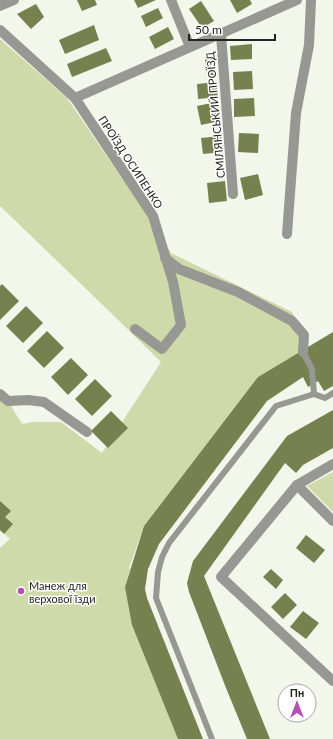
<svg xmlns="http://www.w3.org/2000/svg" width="333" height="739" font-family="Lato,sans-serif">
	<rect width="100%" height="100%" fill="#f3f6ea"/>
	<g fill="#cedaa9">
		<polygon points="0,39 67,98 149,218 171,253 292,312 308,347 258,377 144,526 129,568 130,569 125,587 178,739 0,739 0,548 10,539 0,530 0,394 8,401 22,424 32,422 61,422 102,453 161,362 109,311 0,206"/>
		<polygon points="333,472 333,512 307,486"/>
	</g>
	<g fill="#76814f">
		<polygon points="77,0 95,0 97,5 82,11"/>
		<polygon points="134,0 156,0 138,8"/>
		<polygon points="230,0 250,0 252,4 237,13"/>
		<polygon points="201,1 214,21 202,28 189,9"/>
		<polygon points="36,4 44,17 31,29 17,14"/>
		<polygon points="158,8 163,18 146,27 141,16"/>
		<polygon points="94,25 99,40 65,54 59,40"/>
		<polygon points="168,27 174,39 155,49 149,37"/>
		<polygon points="252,44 252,59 231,60 230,46"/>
		<polygon points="106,48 112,61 72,77 67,64"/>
		<polygon points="213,58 215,75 207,76 205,59"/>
		<polygon points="252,71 253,89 234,90 233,72"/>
		<polygon points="216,82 218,97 198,99 197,84"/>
		<polygon points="254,98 255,116 234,117 234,99"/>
		<polygon points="216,102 220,121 201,125 197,106"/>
		<polygon points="239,133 259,134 258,153 238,152"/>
		<polygon points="221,136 223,152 203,154 201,138"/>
		<polygon points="258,174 263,195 245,200 240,178"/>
		<polygon points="225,181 227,201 209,203 207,183"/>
		<polygon points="2,284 19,301 0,320 0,286"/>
		<polygon points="26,306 43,323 23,343 6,326"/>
		<polygon points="47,331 64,348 44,368 27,351"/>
		<polygon points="333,332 333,386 324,391 318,381 308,387 303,377 267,401 159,544 148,569 145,589 147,598 203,739 178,739 132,625 125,587 144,526 258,377"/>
		<polygon points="71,358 88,375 68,395 51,377"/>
		<polygon points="95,379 112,396 92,416 75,399"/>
		<polygon points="333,410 333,448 303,465 296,473 285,463 204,576 270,739 247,739 226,688 189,592 187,583 193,561 287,436"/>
		<polygon points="111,411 128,428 108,448 91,431"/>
		<polygon points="0,501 11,511 5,517 13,524 4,534 0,530"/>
		<polygon points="306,535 325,550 314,563 296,548"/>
		<polygon points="271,569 283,580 276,589 263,577"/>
		<polygon points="285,593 297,605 283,619 271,607"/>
		<polygon points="303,611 319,623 306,639 290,627"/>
	</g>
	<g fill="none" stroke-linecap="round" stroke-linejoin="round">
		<g stroke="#979893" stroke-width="6">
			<polyline points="303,352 312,369 314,394"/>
			<polyline points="212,739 156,598 158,572 162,557 169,543 276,406 314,394 325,398 333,393"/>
		</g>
		<g stroke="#979893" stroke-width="10">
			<polyline points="171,0 190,47"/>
			<polyline points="0,6 14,0"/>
			<polyline points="0,30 75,98 153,216 173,282 181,325 162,349 135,329"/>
			<polyline points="221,35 233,194"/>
			<polyline points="75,98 297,0"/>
			<polyline points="287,234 296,113 309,45 311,0"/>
			<polyline points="165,258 179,269 238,292 292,321 304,335 303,352"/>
			<polyline points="0,394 8,401 28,400 44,402 87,432"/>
			<polyline points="333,464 297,485 221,577 333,681"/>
			<polyline points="297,485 333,521"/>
		</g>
	</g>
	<circle fill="#b650b4" stroke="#fff" stroke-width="1.5" cx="21" cy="591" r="4"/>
	<g text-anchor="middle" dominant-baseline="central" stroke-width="3" stroke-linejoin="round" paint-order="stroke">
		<g font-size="11" fill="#232420" stroke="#fff">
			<text transform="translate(215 115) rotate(-95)">СМІЛЯНСЬКИЙ ПРОЇЗД</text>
			<text transform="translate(131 162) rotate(57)">ПРОЇЗД ОСИПЕНКО</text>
		</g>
		<g font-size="11" fill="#232420" stroke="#fff" text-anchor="start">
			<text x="29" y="585">Манеж для<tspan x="29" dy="13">верхової їзди</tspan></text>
		</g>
	</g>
	<g transform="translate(297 703)"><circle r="19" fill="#ffffff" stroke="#a7a7a6"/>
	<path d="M0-3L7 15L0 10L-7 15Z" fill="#b650b4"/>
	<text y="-6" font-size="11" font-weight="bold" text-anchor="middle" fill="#232420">Пн</text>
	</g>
	<path d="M189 34v6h86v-6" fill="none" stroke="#232420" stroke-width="2"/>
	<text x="195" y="34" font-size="12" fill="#232420" stroke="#ffffff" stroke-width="3" paint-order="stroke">50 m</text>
</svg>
